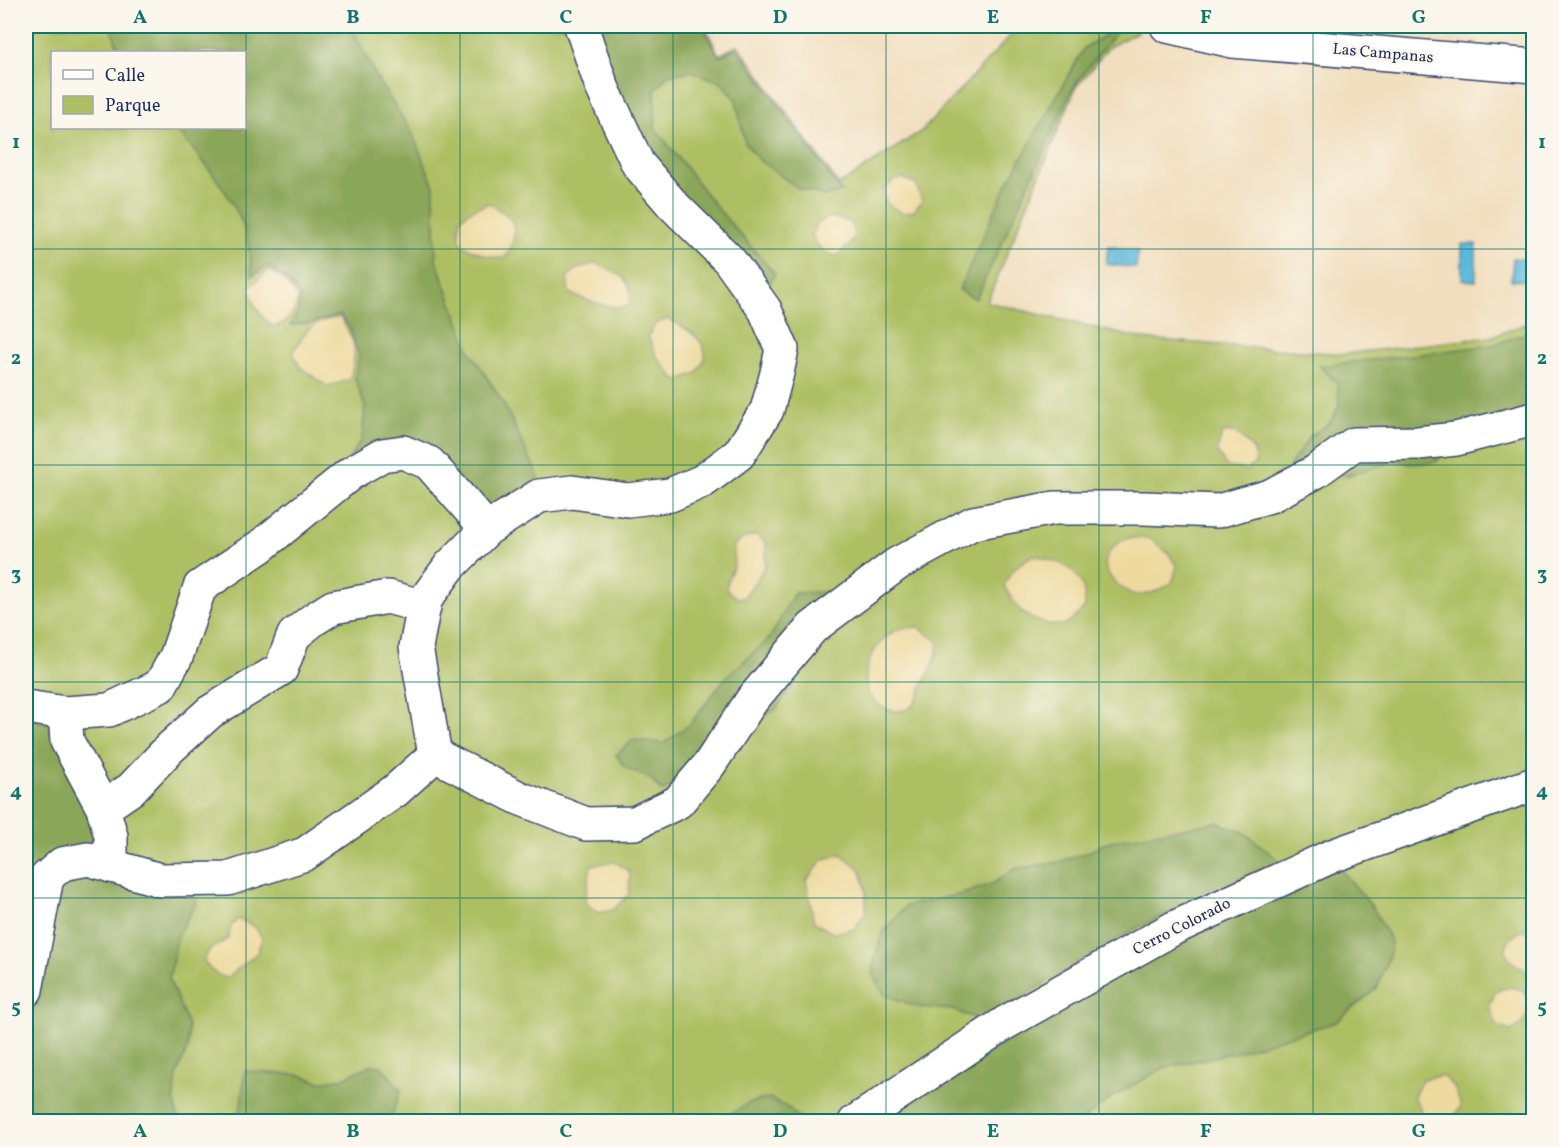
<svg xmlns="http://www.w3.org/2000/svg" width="1559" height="1147" font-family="Vollkorn,serif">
	<rect width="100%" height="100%" fill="#fbf7ec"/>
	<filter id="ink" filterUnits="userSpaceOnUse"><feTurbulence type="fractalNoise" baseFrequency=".0167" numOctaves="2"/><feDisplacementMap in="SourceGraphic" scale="12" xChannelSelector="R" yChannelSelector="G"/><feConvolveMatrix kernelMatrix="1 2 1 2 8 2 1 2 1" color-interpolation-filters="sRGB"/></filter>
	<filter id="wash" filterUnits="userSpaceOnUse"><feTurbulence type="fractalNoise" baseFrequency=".008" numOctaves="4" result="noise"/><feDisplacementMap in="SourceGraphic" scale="24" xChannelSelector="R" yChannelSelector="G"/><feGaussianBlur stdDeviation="1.35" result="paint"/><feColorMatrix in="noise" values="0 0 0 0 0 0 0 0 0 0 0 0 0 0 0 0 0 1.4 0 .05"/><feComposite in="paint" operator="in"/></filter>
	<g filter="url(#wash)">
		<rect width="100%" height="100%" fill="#f1debe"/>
		<path fill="#aebf63" stroke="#647760" stroke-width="1.5" fill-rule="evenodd" d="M26,26H705L719,55L738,45L839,185L923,130L1013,33L1016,26H1128L1137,32L1109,47L1076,87L987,302L1142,339L1343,354L1491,337L1533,321V1121H26ZM52,52H244V128H52Z"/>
		<g fill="#8aa659" stroke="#526a5c" stroke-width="1.5">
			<path d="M111,26H351L380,84L410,128L434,186L436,260L469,349L504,404L539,478L491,518L433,453L348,461L362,438L365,406L355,379L359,355L350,328L340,315L310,323L291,325L298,311L300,296L286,279L268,266L252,276C250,263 250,248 246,235C236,198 200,157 175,128H244V52H119Z"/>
			<polygon points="583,26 703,26 719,57 737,48 842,192 825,196 798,188 760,161 745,143 736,100 721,82 690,71 668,75 655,90 655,128 718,209 775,274 767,287 674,203"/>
			<polygon points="1120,26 1121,26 1078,80 1071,92 976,299 959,290 1007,184 1084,48"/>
			<polygon points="1533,330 1533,409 1453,444 1436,462 1413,464 1396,461 1349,475 1295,476 1290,465 1310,436 1329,424 1339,406 1338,384 1320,366 1494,345"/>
			<polygon points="852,587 793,661 792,686 776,709 752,724 686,782 661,791 652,780 625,767 616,755 633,740 664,743 690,724 727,676 770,638 794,593 827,592"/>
			<polygon points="26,718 53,724 95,824 95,846 185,887 197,902 178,934 169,979 188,1025 188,1047 177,1075 174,1098 179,1121 26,1122"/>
			<polygon points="1217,822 1245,833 1280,861 1135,929 982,1021 953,1010 918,1007 885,995 873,976 875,955 884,931 906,906 966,893 994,883 1014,869 1058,862 1088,852 1110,841"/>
			<polygon points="1338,866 1373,908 1391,942 1389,956 1377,988 1336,1022 1240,1051 1163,1068 1112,1097 1081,1121 884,1122 918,1096 1090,990 1229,911"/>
			<polygon points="370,1065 381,1066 401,1090 390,1121 239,1121 245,1071 301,1075 320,1082 344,1078"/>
			<polygon points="769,1098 790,1109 802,1121 719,1121 749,1103"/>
		</g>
		<g fill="#eeda9e" stroke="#84847e" stroke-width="1.5">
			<polygon points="902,178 916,184 922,201 914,211 902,213 887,204 883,190 895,180"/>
			<path d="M489,203C494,207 504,212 509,217C519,231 513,246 505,258C489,258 476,252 462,245L459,236L460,219L470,211Z"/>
			<path d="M830,217L851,222L855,236L848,246L837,256C823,252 818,249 812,235L818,223Z"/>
			<path d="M595,263C615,271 638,280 628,306C608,310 588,301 569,293L567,277L577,269Z"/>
			<path d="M269,270L282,278L298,297C296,313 289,322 273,327C260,316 253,305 249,288Z"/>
			<path d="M340,317C356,342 358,351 350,379L328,387L300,367L293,353C308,327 310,322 340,317Z"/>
			<path d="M668,319C682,326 705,337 705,355C705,361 700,368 697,373L677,381L657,357L648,336L656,323Z"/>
			<polygon points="1235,432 1253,449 1256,462 1247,470 1227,467 1217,452 1222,433"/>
			<polygon points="756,535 766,543 765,565 756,581 743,598 737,598 726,589 728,579 734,565 734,545 744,538"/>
			<path d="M1128,538H1149L1169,554L1177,567L1172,583C1161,589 1149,596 1136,595C1130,594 1124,589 1119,586C1097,568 1103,549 1128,538Z"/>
			<path d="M1034,555C1065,564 1086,569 1085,607C1081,611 1076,617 1071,621C1065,625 1056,626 1048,624C1022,618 1016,608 1004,585C1011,570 1020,562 1034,555Z"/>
			<path d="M918,627L939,642C936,662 931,667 923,685C920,690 919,697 916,702C903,720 872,708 867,690C861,667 877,637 900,629C905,627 913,628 918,627Z"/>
			<polygon points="841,854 861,870 866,892 866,912 854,929 833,933 814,922 806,881 822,860"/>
			<polygon points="615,862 630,872 629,894 613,910 598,913 585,902 591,865"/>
			<path d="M238,919L255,927L262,938L257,953L227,978C216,975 208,970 204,960L210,949L228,939L231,926Z"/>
			<path d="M1521,931H1533V973C1520,968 1512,964 1505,951L1509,940Z"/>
			<path d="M1510,987L1523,990L1532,1004C1527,1018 1524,1024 1511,1031L1498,1027L1489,1006L1496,991Z"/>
			<polygon points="1442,1076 1454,1087 1461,1106 1452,1121 1427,1121 1414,1097 1422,1079"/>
		</g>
		<g fill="#5ab9d8" stroke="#3a749b" stroke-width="1.5">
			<polygon points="1462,244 1476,244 1476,281 1462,280"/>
			<polygon points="1108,246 1138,251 1136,268 1106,264"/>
			<polygon points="1513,258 1524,259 1523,267 1533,268 1533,281 1511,280"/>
		</g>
	</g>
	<g filter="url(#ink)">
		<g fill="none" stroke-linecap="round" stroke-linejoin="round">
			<defs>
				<g id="minor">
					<polyline points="1167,26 1232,41 1534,66"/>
					<polyline points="26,707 65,713 109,710 160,686 176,657 200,587 261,546 351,473 382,455 403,452 429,463 487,529"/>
					<polyline points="65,713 67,741 103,808 111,836 111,866"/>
					<polyline points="435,755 519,798 586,824 635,823 678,802 709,765 752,700 812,628 897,564 973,523 1055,508 1144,508 1218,511 1270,496 1315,472 1354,444 1418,443 1456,439 1534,419"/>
					<polyline points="435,755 416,647 425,600 450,566 487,529 539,496 572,492 628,500 670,495 703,481 739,454 767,410 777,373 782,349 765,310 729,260 673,205 638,164 602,87 581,26"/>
					<polyline points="103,808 131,789 170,748 210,712 281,669 294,635 314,619 333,607 388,597 424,607"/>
					<polyline points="26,990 47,877 62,864 88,859 160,880 228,879 305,854 395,791 435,755"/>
					<polyline points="855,1122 1005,1023 1174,928 1332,856 1534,784"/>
				</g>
			</defs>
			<use href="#minor" stroke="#3b496c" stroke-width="36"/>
			<use href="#minor" stroke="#fff" stroke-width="33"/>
		</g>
	</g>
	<path fill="none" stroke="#0f766e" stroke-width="1.5" stroke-opacity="0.55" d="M246,26V1122M460,26V1122M673,26V1122M886,26V1122M1099,26V1122M1313,26V1122M26,249H1534M26,465H1534M26,682H1534M26,898H1534"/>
	<g text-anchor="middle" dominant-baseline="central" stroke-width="5" stroke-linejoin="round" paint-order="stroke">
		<g font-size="16" fill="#1b2f5e" stroke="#fbf7ec">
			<text transform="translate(1383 54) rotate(5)">Las Campanas</text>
			<text transform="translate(1182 927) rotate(-27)">Cerro Colorado</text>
		</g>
	</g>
	<rect width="1559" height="1147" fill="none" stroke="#fbf7ec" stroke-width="66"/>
	<rect x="51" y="51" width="195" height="78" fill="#fbf7ec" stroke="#a1a7b3" stroke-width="1.5"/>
	<rect x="63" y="70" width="30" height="9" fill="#ffffff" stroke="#a1a7b3" stroke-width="1.5"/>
	<text x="105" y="81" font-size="18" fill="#1b2f5e">Calle</text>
	<rect x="63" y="96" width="30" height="18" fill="#aebf63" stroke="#a1a7b3" stroke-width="1.5"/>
	<text x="105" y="111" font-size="18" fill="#1b2f5e">Parque</text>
	<rect x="33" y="33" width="1493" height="1081" fill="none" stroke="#0f766e" stroke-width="2"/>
	<g font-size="20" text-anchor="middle" font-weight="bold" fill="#0f766e">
		<text x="140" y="23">A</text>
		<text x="353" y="23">B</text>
		<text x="566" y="23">C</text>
		<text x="780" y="23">D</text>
		<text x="993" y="23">E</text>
		<text x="1206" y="23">F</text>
		<text x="1419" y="23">G</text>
		<text x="16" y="148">1</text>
		<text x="1542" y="148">1</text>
		<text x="16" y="364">2</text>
		<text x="1542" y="364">2</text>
		<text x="16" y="580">3</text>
		<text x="1542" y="580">3</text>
		<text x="16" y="797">4</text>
		<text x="1542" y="797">4</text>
		<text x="16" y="1013">5</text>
		<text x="1542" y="1013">5</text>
		<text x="140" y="1137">A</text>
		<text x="353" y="1137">B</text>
		<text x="566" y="1137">C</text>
		<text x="780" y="1137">D</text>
		<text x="993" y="1137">E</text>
		<text x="1206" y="1137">F</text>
		<text x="1419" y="1137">G</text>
	</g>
</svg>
